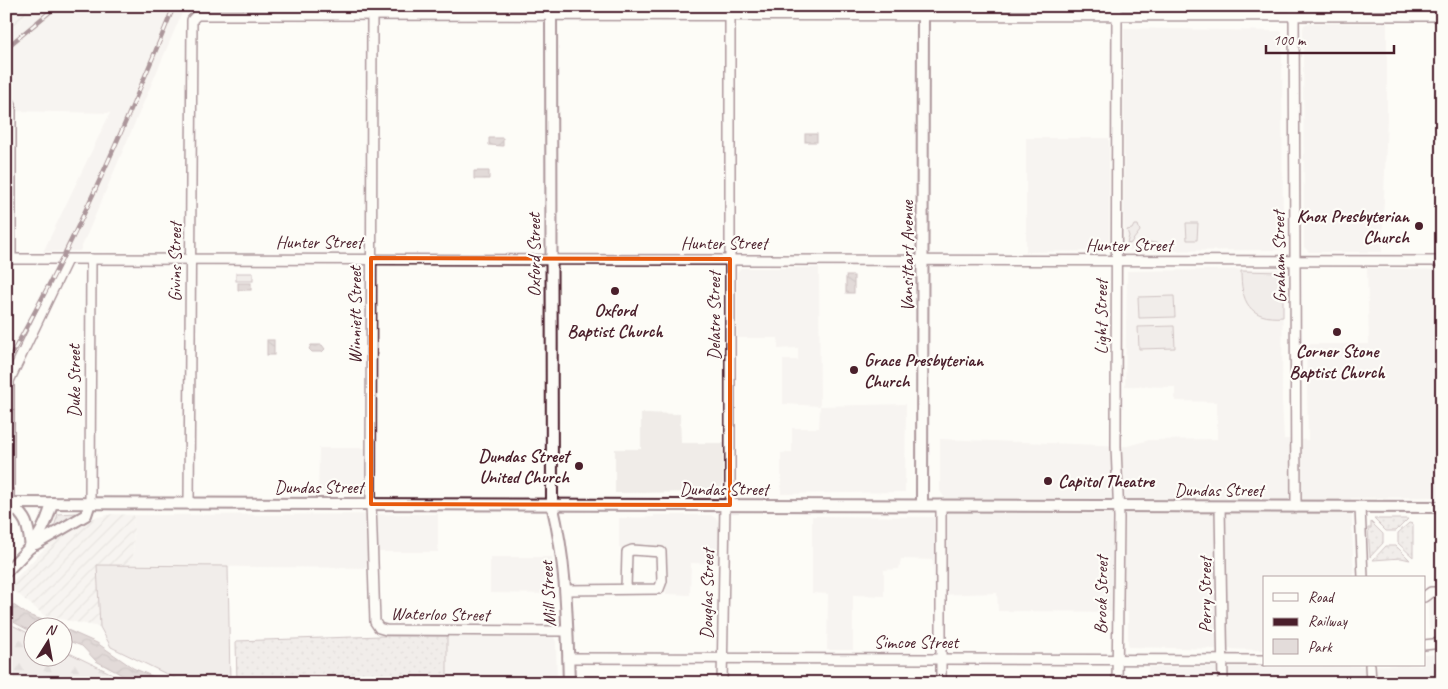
<svg xmlns="http://www.w3.org/2000/svg" width="1448" height="689" font-family="Caveat,sans-serif">
	<defs>
		<pattern id="industrial-furrows" width="10" height="10" patternUnits="userSpaceOnUse" patternTransform="scale(1.25)"><rect width="10" height="10" fill="#f0ece8"/><path d="M-1 1l2-2M0 10L10 0M9 11l2-2" fill="none" stroke="#cfcac7"/></pattern>
		<pattern id="grass-dots" width="8" height="8" patternUnits="userSpaceOnUse" patternTransform="scale(1.25)"><rect width="8" height="8" fill="#e3dcda"/><path d="M2 2h.1M6 6h.1" fill="none" stroke="#c4bcbb" stroke-width="1.8" stroke-linecap="round"/></pattern>
		<pattern id="forest-firs" width="22" height="20" patternUnits="userSpaceOnUse" patternTransform="scale(1.25)"><rect width="22" height="20" fill="#e3dcda"/><path d="M5 1l3.5 6h-7zM16 11l3.5 6h-7z" fill="#c4bcbb"/></pattern>
		<pattern id="water-waves" width="16" height="10" patternUnits="userSpaceOnUse" patternTransform="scale(1.25)"><rect width="16" height="10" fill="#c0b1b1"/><path d="M0 5q4-4 8 0t8 0" fill="none" stroke="#9e8f90"/></pattern>
	</defs>
	<rect width="100%" height="100%" fill="#fdfcf7"/>
	<filter id="ink" filterUnits="userSpaceOnUse"><feTurbulence type="fractalNoise" baseFrequency=".02" numOctaves="2"/><feDisplacementMap in="SourceGraphic" scale="10" xChannelSelector="R" yChannelSelector="G"/><feConvolveMatrix kernelMatrix="1 2 1 2 8 2 1 2 1" color-interpolation-filters="sRGB"/></filter>
	<g filter="url(#ink)">
		<g fill="#f0ece8">
			<polygon points="29,6 185,6 80,251 43,252 110,113 6,111 6,36 20,25"/>
			<polygon points="1309,23 1387,23 1387,117 1382,252 1309,252 1304,247 1303,29 1304,25"/>
			<polygon points="1124,28 1282,31 1283,250 1138,251 1130,251 1124,247"/>
			<polygon points="1026,138 1109,138 1109,245 1106,251 1026,252"/>
			<polygon points="741,268 819,268 820,406 906,404 905,492 781,494 781,453 792,452 792,428 819,428 820,406 783,404 783,360 798,360 798,348 778,349 778,338 737,338 737,272"/>
			<polygon points="1367,268 1442,270 1442,497 1351,498 1354,578 1264,578 1264,650 1128,647 1128,612 998,611 997,593 934,595 933,560 901,559 899,569 884,570 884,596 853,595 853,650 827,650 828,594 812,593 812,516 944,517 944,497 940,491 940,439 1127,446 1149,440 1217,439 1217,402 1175,401 1175,387 1125,386 1127,271 1283,269 1282,400 1284,439 1308,440 1306,344 1369,344"/>
			<polygon points="641,413 680,414 681,443 724,443 723,483 719,492 615,493 615,449 641,449"/>
			<polygon points="319,448 365,448 365,479 360,490 353,493 318,493"/>
			<polygon points="438,514 438,552 379,552 379,568 133,566 134,515"/>
			<polygon points="654,515 711,515 717,519 720,525 719,564 691,563 690,595 666,594 666,548 619,548 619,518 654,517"/>
			<polygon points="490,557 552,557 555,594 490,593"/>
			<polygon points="1442,587 1442,629 1429,629 1428,602"/>
			<polygon points="447,636 554,637 556,642 557,683 447,683"/>
			<polygon points="1442,654 1442,683 1148,683 1148,667 1424,665 1424,655"/>
		</g>
		<g fill="url(#industrial-furrows)">
			<polygon points="6,6 29,6 20,25 6,36"/>
			<polygon points="185,6 363,6 361,8 184,8"/>
			<polygon points="112,514 134,515 133,566 97,565 100,627 45,616 8,586 40,553 65,532 89,519"/>
		</g>
		<g fill="url(#grass-dots)" stroke="#967e82">
			<polygon points="77,513 54,527 58,514"/>
			<polygon points="1374,519 1408,519 1396,531 1386,531"/>
			<polygon points="1371,522 1383,534 1383,543 1370,557 1368,528 1371,528"/>
			<polygon points="1409,523 1413,524 1413,557 1398,543 1398,533"/>
			<polygon points="1386,546 1396,546 1410,560 1401,558 1373,560"/>
			<polygon points="382,636 447,636 447,683 237,683 236,641"/>
		</g>
		<polygon fill="url(#forest-firs)" stroke="#967e82" points="6,622 32,635 32,656 62,656 63,650 131,683 6,683"/>
		<g fill="#e3dcda" stroke="#967e82">
			<polygon points="1125,6 1283,6 1277,8 1129,9"/>
			<polygon points="1186,223 1198,223 1197,240 1187,240"/>
			<polygon points="1134,225 1138,225 1140,231 1130,244 1127,243 1129,236 1127,230 1132,229"/>
			<polygon points="1149,242 1163,244 1163,247 1140,251 1140,247"/>
			<path d="M1241,271L1281,272L1283,274V317C1249,320 1241,301 1241,271Z"/>
			<rect x="236" y="273" width="17" height="8"/>
			<polygon points="1174,296 1175,317 1139,318 1138,297"/>
			<polygon points="1174,326 1175,348 1139,349 1138,327"/>
			<polygon points="97,565 228,566 230,683 185,683 111,647 100,627"/>
		</g>
		<g fill="url(#water-waves)" stroke="#91777b">
			<rect x="805" y="134" width="12" height="8"/>
			<polygon points="489,138 503,138 503,146 489,145"/>
			<polygon points="489,171 489,179 474,179 474,171"/>
			<rect x="846" y="276" width="8" height="17"/>
			<rect x="238" y="283" width="13" height="7"/>
			<rect x="267" y="340" width="7" height="15"/>
			<polygon points="311,345 322,345 325,349 322,352 312,352 309,349"/>
			<polygon points="6,603 12,604 28,615 60,626 32,626 32,632 6,618"/>
			<polygon points="63,628 97,643 133,668 168,683 137,683 96,661 82,646 63,639"/>
		</g>
		<g fill="none" stroke-linecap="round" stroke-linejoin="round">
			<defs>
				<g id="minor">
					<polyline points="372,6 371,504 375,622 379,628 386,630 567,631"/>
					<polyline points="730,6 730,505"/>
					<polyline points="1294,6 1296,507"/>
					<polyline points="6,259 1442,261"/>
					<polyline points="11,259 11,104"/>
					<polyline points="9,503 9,381 67,260"/>
					<polyline points="90,503 91,259"/>
					<polyline points="189,504 192,20 197,15 1442,16"/>
					<polyline points="1220,507 1223,683"/>
					<polyline points="1360,507 1363,578"/>
					<polyline points="566,590 659,589 662,581 661,552 632,550 627,552 626,589"/>
					<polyline points="1424,597 1431,592 1442,592"/>
					<polyline points="1424,645 1442,643"/>
					<polyline points="568,658 1264,660"/>
					<polyline points="1370,665 1371,683"/>
					<polyline points="722,683 725,505"/>
					<polyline points="941,683 941,505"/>
					<polyline points="1117,683 1119,518 1116,447 1117,6"/>
				</g>
				<g id="major">
					<path d="M551,6L552,504C567,566 567,619 569,683"/>
					<polyline points="6,503 1442,507"/>
					<path d="M9,503C27,518 28,524 31,547"/>
					<polyline points="922,505 923,6"/>
					<polyline points="36,544 86,515 90,503"/>
					<path d="M6,572C30,547 43,538 52,503"/>
				</g>
			</defs>
			<use href="#minor" stroke="#4a1f2b" stroke-width="12"/>
			<use href="#major" stroke="#4a1f2b" stroke-width="14"/>
			<use href="#minor" stroke="#fdfcf7" stroke-width="9"/>
			<use href="#major" stroke="#fdfcf7" stroke-width="10"/>
			<defs>
				<g id="rail">
					<polyline points="6,48 57,6"/>
					<path d="M6,364C72,249 124,129 174,6"/>
				</g>
			</defs>
			<use href="#rail" stroke="#4a1f2b" stroke-width="4.5"/>
			<use href="#rail" stroke="#fdfcf7" stroke-width="2.5" stroke-dasharray="8" stroke-linecap="butt"/>
		</g>
	</g>
	<path d="M0 0H1448V689H0ZM371,258L730,259V505L371,504Z" fill="#fdfcf7" fill-opacity=".55" fill-rule="evenodd"/>
	<path fill="none" stroke="#e8590c" stroke-width="4" stroke-linejoin="round" d="M371,258L730,259V505L371,504Z"/>
	<g fill="#4a1f2b" stroke="#fdfcf7" stroke-width="2">
		<circle cx="1419" cy="226" r="5"/>
		<circle cx="615" cy="291" r="5"/>
		<circle cx="1337" cy="332" r="5"/>
		<circle cx="854" cy="370" r="5"/>
		<circle cx="579" cy="466" r="5"/>
		<circle cx="1048" cy="481" r="5"/>
	</g>
	<g text-anchor="middle" dominant-baseline="central" stroke-width="4.5" stroke-linejoin="round" paint-order="stroke">
		<g font-size="18" font-weight="bold" fill="#4a1f2b" stroke="#fdfcf7" text-anchor="end">
			<text x="1409" y="216">Knox Presbyterian<tspan x="1409" dy="21">Church</tspan></text>
			<text x="615" y="310" text-anchor="middle">Oxford<tspan x="615" dy="21">Baptist Church</tspan></text>
			<text x="1337" y="351" text-anchor="middle">Corner Stone<tspan x="1337" dy="21">Baptist Church</tspan></text>
			<text x="864" y="360" text-anchor="start">Grace Presbyterian<tspan x="864" dy="21">Church</tspan></text>
			<text x="569" y="456">Dundas Street<tspan x="569" dy="21">United Church</tspan></text>
			<text x="1058" y="481" text-anchor="start">Capitol Theatre</text>
		</g>
		<g font-size="18" fill="#4a1f2b" stroke="#fdfcf7">
			<text x="319" y="242">Hunter Street</text>
			<text x="724" y="243">Hunter Street</text>
			<text x="1129" y="245">Hunter Street</text>
			<text transform="translate(534 255) rotate(-90)">Oxford Street</text>
			<text transform="translate(907 256) rotate(-90)">Vansittart Avenue</text>
			<text transform="translate(1279 257) rotate(-91)">Graham Street</text>
			<text transform="translate(175 262) rotate(-90)">Givins Street</text>
			<text transform="translate(355 315) rotate(-90)">Winniett Street</text>
			<text transform="translate(714 316) rotate(-90)">Delatre Street</text>
			<text transform="translate(1101 317) rotate(-90)">Light Street</text>
			<text transform="translate(74 381) rotate(-90)">Duke Street</text>
			<text x="319" y="487">Dundas Street</text>
			<text x="724" y="489">Dundas Street</text>
			<text x="1219" y="490">Dundas Street</text>
			<text transform="translate(548 594) rotate(-93)">Mill Street</text>
			<text transform="translate(707 594) rotate(-89)">Douglas Street</text>
			<text transform="translate(1101 595) rotate(-89)">Brock Street</text>
			<text transform="translate(1205 595) rotate(-90)">Perry Street</text>
			<text transform="translate(440 614) rotate(1)">Waterloo Street</text>
			<text x="916" y="642">Simcoe Street</text>
		</g>
	</g>
	<rect width="1448" height="689" fill="none" stroke="#fdfcf7" stroke-width="25"/>
	<rect x="12" y="12" width="1423" height="664" fill="none" stroke="#4a1f2b" stroke-width="2" filter="url(#ink)"/>
	<rect x="1263" y="576" width="162" height="90" fill="#fdfcf7" stroke="#b5a4a5"/>
	<rect x="1273" y="593" width="25" height="8" fill="#fdfcf7" stroke="#b5a4a5"/>
	<text x="1308" y="602" font-size="15" fill="#4a1f2b">Road</text>
	<rect x="1273" y="618" width="25" height="8" fill="#4a1f2b" stroke="#b5a4a5"/>
	<text x="1308" y="626" font-size="15" fill="#4a1f2b">Railway</text>
	<rect x="1273" y="639" width="25" height="15" fill="#e3dcda" stroke="#b5a4a5"/>
	<text x="1308" y="652" font-size="15" fill="#4a1f2b">Park</text>
	<g transform="translate(48 642) rotate(11)"><circle r="24" fill="#fdfcf7" stroke="#b5a4a5"/>
	<path d="M0-4L9 19L0 12L-9 19Z" fill="#4a1f2b"/>
	<text y="-8" font-size="14" font-weight="bold" text-anchor="middle" fill="#4a1f2b">N</text>
	</g>
	<path d="M1266 45v8h128v-8" fill="none" stroke="#4a1f2b" stroke-width="2.5"/>
	<text x="1273" y="45" font-size="15" fill="#4a1f2b" stroke="#fdfcf7" stroke-width="4" paint-order="stroke">100 m</text>
</svg>
